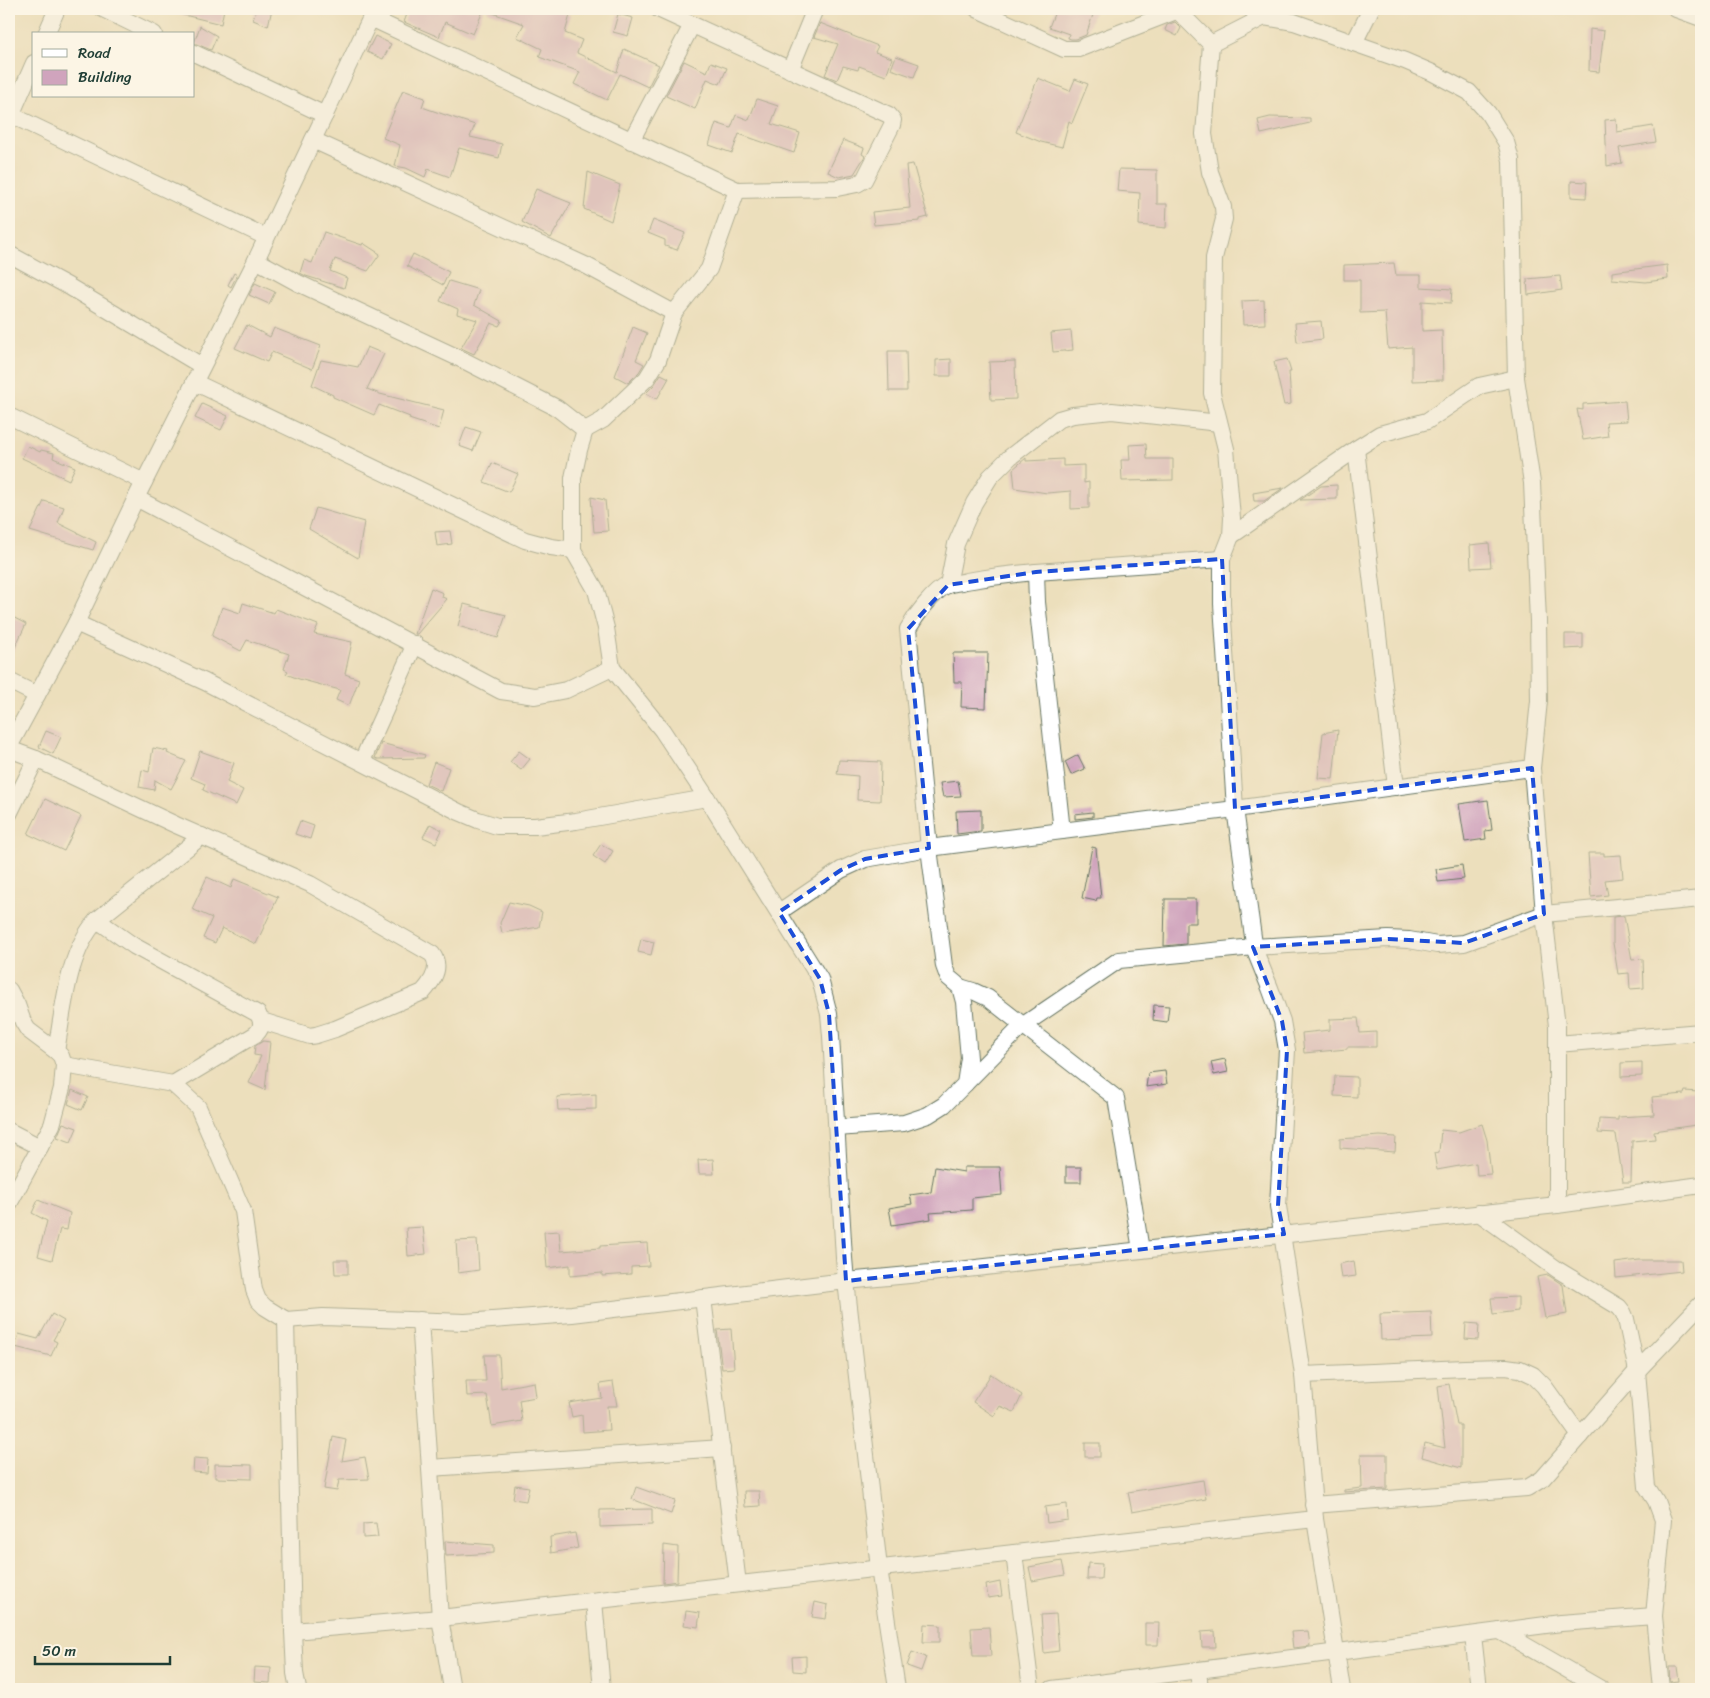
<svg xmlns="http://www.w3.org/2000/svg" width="1710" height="1698" font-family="Sriracha,sans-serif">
	<rect width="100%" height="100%" fill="#fcf5e5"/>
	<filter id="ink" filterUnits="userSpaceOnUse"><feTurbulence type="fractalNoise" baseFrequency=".02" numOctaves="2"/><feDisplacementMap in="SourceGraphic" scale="10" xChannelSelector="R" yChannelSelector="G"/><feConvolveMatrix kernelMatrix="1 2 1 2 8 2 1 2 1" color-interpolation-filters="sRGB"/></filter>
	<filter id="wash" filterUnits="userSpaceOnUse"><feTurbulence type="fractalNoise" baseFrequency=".0096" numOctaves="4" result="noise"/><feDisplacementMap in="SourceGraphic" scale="20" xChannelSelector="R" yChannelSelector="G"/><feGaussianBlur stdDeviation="1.12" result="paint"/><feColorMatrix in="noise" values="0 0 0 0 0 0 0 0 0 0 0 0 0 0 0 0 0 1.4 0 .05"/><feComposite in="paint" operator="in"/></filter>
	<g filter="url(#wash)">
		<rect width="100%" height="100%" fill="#ecdfbc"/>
		<g id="blocks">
			<g fill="#d0a4bd">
				<polygon points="181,9 224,9 221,24 180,14"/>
				<polygon points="256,9 272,9 268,26 253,20"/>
				<polygon points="409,9 484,9 473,34 445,22 439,37 404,22"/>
				<polygon points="487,9 550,9 570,15 565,33 582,40 577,53 617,72 624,49 659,65 648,87 620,74 607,100 574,84 580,72 539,57 542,49 517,37 524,24 487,11"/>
				<polygon points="1056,9 1095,9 1086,35 1076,39 1071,39 1068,38 1069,34 1049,27"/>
				<polygon points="618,14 633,18 628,36 613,32"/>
				<polygon points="1175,22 1181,28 1177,36 1165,30 1167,25"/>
				<polygon points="820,23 878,46 875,52 892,58 886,76 859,66 858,70 843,66 837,80 825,75 838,44 814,37"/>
				<polygon points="200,26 217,36 211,50 194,43"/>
				<polygon points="1590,29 1604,31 1599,72 1589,71"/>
				<polygon points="375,36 391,44 383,59 367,52"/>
				<polygon points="896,56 919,64 914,77 891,69"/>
				<polygon points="684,61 707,72 711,62 727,68 720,84 707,79 695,109 666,96"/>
				<polygon points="1038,78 1070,91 1075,79 1088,84 1072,123 1069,121 1062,147 1041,142 1016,132"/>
				<polygon points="403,90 425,98 422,107 475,125 470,137 502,144 499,158 459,148 450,177 428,169 425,177 406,168 395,166 400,145 383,138"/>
				<polygon points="757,99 778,106 771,124 800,133 794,153 739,134 732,153 709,145 716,123 731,128 736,115 749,120"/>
				<polygon points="1270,117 1310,118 1310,123 1261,134 1258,120"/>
				<polygon points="1616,119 1617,132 1653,126 1656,142 1619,148 1622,163 1607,166 1605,120"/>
				<polygon points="843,140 864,148 862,154 865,156 854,174 839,177 828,172"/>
				<polygon points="913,164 928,217 920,219 920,221 874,225 872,212 910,208 906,165"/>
				<polygon points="1119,169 1157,170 1157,204 1167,204 1166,228 1139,225 1140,193 1117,191"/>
				<polygon points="588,172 620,185 611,221 584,209"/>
				<polygon points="1571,181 1587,182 1586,198 1571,197"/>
				<polygon points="536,189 571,203 551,238 522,222"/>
				<polygon points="653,220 685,233 677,250 665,246 665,240 648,233"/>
				<polygon points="324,232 362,245 363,243 380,254 368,271 335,259 330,271 347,278 344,288 306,276 300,273 304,260 312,263"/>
				<polygon points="413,254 449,272 443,285 407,266"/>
				<polygon points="1394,263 1396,275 1421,275 1421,287 1452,289 1451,303 1422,301 1422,331 1442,330 1443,380 1412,381 1412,347 1388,349 1385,312 1360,313 1360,280 1344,280 1344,265"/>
				<polygon points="1667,265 1668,279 1646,282 1612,279 1612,272"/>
				<polygon points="234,273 237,275 231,287 228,285"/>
				<polygon points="1560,276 1562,290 1528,295 1527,279"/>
				<polygon points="449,281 479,290 474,305 502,321 499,326 491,323 474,354 461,348 477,320 457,314 458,309 440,301"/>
				<polygon points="255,283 275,292 269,304 249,295"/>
				<polygon points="1264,300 1265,324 1243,325 1242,301"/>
				<polygon points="1321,321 1323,339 1297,342 1295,323"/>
				<polygon points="247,325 270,337 274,328 321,346 312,369 272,352 267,362 235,348"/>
				<polygon points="633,327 647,333 636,360 644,364 639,372 628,383 615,376"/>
				<polygon points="1071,331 1073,350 1053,352 1051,333"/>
				<polygon points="367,347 384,354 367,389 380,394 444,410 439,429 409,419 410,417 379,405 374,415 333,397 333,395 312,385 321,360 358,367"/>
				<polygon points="888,351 906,351 907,391 889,391"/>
				<polygon points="951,359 951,376 936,376 936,360"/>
				<polygon points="1287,359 1291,372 1289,372 1291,404 1284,405 1274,362"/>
				<polygon points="1015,361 1016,399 991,400 989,362"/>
				<polygon points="661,374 669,378 657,399 646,393 654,385"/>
				<polygon points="1625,401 1627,421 1606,422 1608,436 1583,440 1577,409 1583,410 1583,404"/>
				<polygon points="202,404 228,416 221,430 195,418"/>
				<polygon points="466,427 481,432 473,451 459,446"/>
				<polygon points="1146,444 1147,459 1173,459 1173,480 1122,481 1121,460 1130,460 1129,445"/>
				<polygon points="28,446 40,452 41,450 54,453 53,458 75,467 69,480 22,458"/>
				<polygon points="1026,458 1026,461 1063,459 1063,466 1084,465 1084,483 1089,482 1089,508 1071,509 1071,491 1047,493 1015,488 1013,469"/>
				<polygon points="492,463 518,474 509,492 484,482"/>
				<polygon points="1337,485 1337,499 1300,500 1321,486"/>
				<polygon points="1283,488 1264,501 1254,501 1253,493"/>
				<polygon points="591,497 605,500 608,531 594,532"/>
				<polygon points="44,501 64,507 58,523 96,542 93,550 30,531"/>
				<polygon points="316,508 364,522 358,558 309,529"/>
				<polygon points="450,531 452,544 437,546 435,532"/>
				<polygon points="1489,543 1491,567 1471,568 1470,545"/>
				<polygon points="431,588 443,593 442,597 447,599 417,634 415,634"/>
				<polygon points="243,603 274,613 276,609 318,625 314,634 352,642 345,674 359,679 349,706 336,700 340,690 299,679 286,674 288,671 284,669 289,654 247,640 241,651 212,636 222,607 240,613"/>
				<polygon points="464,604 506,615 498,638 458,626"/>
				<polygon points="9,615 26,624 9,660"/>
				<polygon points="1565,634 1583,634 1583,648 1565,649"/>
				<polygon points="953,653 988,653 986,708 961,707 962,682 954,682"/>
				<polygon points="1338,730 1333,779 1318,778 1323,733"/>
				<polygon points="46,731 61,737 53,754 39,747"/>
				<polygon points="381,743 425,755 424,758 378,759 375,758"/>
				<polygon points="153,748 168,751 167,753 186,761 171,789 155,780 154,790 139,787 142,770 149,772"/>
				<polygon points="200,751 234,763 227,782 243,790 236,805 203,790 205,784 191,778"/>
				<polygon points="519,751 530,759 521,770 510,762"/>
				<polygon points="1078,755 1085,769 1071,775 1065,762"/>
				<polygon points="839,760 881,762 880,801 857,800 858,776 837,774"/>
				<polygon points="434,762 449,768 441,791 426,784"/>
				<polygon points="958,781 961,796 943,797 940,783"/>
				<polygon points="45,799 81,816 64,851 28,834"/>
				<polygon points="1488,800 1492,830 1485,831 1486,839 1465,842 1459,804"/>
				<polygon points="981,810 981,831 957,834 956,811"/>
				<polygon points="1093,812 1093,817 1075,819 1075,814"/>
				<polygon points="300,821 314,826 310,839 295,834"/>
				<polygon points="430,824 442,830 436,843 423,837"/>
				<polygon points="601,844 613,851 605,864 593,856"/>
				<polygon points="1092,847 1096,848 1101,898 1097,898 1096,901 1082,898"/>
				<polygon points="1588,853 1604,853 1604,856 1621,855 1623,878 1605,880 1608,895 1591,897"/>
				<polygon points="1462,865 1464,879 1438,882 1436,869"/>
				<polygon points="207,877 231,888 234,879 278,897 256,944 222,928 215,943 203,938 212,918 192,909"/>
				<polygon points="1165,899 1196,899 1196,923 1186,923 1186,944 1164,946"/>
				<polygon points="509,902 529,906 542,912 539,927 502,933 500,923"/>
				<polygon points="1624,916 1632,960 1643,959 1644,988 1630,989 1629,973 1618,974 1613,943 1613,917"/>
				<polygon points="641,939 654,942 651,955 638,952"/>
				<polygon points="1154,1005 1169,1006 1167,1022 1153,1020"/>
				<polygon points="1358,1018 1360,1033 1376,1032 1376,1047 1347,1047 1347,1049 1304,1053 1302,1033 1330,1030 1330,1019"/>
				<polygon points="263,1041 270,1042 265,1090 249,1083 261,1056 254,1055 255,1046"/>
				<polygon points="1225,1059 1228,1072 1214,1075 1211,1062"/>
				<polygon points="1642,1062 1642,1076 1621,1077 1621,1063"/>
				<polygon points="1165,1071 1167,1084 1146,1087 1148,1073"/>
				<polygon points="1335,1076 1357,1077 1357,1097 1334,1096"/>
				<polygon points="72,1090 88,1097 82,1110 68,1104"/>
				<polygon points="1685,1091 1698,1092 1696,1125 1654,1131 1655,1139 1632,1141 1631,1182 1623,1182 1616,1134 1598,1133 1599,1119 1618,1120 1618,1117 1654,1115 1652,1097 1684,1094"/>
				<polygon points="596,1094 596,1109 558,1110 557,1097"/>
				<polygon points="63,1123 77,1128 71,1142 57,1137"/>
				<polygon points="1482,1124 1487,1140 1491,1174 1477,1175 1476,1163 1437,1170 1434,1153 1439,1152 1441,1130 1459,1132"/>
				<polygon points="1380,1136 1396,1137 1395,1152 1340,1148 1340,1139"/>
				<polygon points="713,1159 714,1174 699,1174 698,1160"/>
				<polygon points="935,1167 964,1172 964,1167 1000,1167 1002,1195 972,1198 972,1210 930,1213 931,1219 892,1225 889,1208 912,1204 910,1195 931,1192"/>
				<rect x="1066" y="1167" width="15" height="15"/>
				<polygon points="38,1200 70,1213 67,1230 60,1229 52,1260 38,1256 47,1221 32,1213"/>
				<polygon points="423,1227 426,1254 408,1256 406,1228"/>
				<polygon points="559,1231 561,1251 600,1248 600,1246 647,1243 649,1266 631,1267 631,1274 602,1276 602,1273 570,1276 570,1265 547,1268 544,1232"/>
				<polygon points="477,1240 479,1270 458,1273 456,1241"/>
				<polygon points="334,1260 348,1260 348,1274 335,1274"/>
				<polygon points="1639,1260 1681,1260 1682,1271 1616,1278 1615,1263"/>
				<polygon points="1354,1261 1356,1276 1341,1278 1339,1264"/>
				<polygon points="1548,1275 1563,1285 1567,1314 1545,1318 1537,1277"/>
				<polygon points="1518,1297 1518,1311 1493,1314 1491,1298"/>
				<polygon points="1431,1312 1432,1338 1381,1340 1380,1314"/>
				<polygon points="52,1314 64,1321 53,1340 57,1342 51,1356 15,1347 19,1334 38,1339"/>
				<polygon points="1466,1323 1479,1324 1478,1340 1465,1339"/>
				<polygon points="731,1329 734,1368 722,1369 717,1330"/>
				<polygon points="484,1355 499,1355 501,1388 534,1382 536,1397 519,1400 522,1421 492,1426 487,1395 467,1396 466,1381 486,1381"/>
				<polygon points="991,1374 1022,1395 1014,1412 1000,1406 994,1416 973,1402"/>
				<polygon points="613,1382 617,1406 607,1406 609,1430 583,1432 582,1415 572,1417 569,1403 602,1398 600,1384"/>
				<polygon points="1449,1384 1457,1425 1461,1425 1461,1468 1422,1457 1425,1443 1445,1448 1438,1386"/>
				<polygon points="333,1437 346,1440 342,1461 365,1457 369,1479 339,1480 337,1491 324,1489"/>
				<rect x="1085" y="1443" width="15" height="14"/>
				<polygon points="1361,1454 1387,1454 1387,1489 1344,1492 1344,1490 1362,1488"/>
				<polygon points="194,1458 208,1459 207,1473 193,1472"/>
				<polygon points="215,1464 252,1465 252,1479 215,1478"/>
				<polygon points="1203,1480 1206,1499 1132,1512 1128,1492"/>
				<polygon points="515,1485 529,1487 526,1501 513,1499"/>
				<polygon points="636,1487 675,1501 671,1514 632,1499"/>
				<polygon points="744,1491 759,1491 760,1506 745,1507"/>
				<polygon points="1067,1504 1068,1520 1047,1523 1045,1507"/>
				<polygon points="652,1509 652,1525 600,1527 600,1510"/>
				<polygon points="376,1523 378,1537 363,1538 363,1524"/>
				<polygon points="575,1533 578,1548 551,1553 550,1537"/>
				<polygon points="445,1541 494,1545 494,1553 446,1556"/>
				<polygon points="664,1545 678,1547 677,1581 663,1583"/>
				<polygon points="1062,1561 1065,1575 1032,1581 1029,1567"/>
				<polygon points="1088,1563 1102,1564 1101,1579 1087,1579"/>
				<polygon points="1000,1582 1002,1596 988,1598 986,1585"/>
				<polygon points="815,1602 828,1605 826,1619 812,1617"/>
				<polygon points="686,1611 700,1613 698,1627 684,1625"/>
				<polygon points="1056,1614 1059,1651 1044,1653 1041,1615"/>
				<polygon points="1145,1623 1159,1623 1158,1645 1145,1645"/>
				<polygon points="924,1624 940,1625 940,1642 923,1642"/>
				<polygon points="989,1627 991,1656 973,1656 971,1628"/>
				<polygon points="1215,1631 1216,1647 1202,1647 1201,1632"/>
				<polygon points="1308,1631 1310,1646 1293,1648 1291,1632"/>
				<polygon points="912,1652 926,1657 921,1671 907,1666"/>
				<polygon points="806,1656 806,1672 793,1671 792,1657"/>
				<polygon points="255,1667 271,1668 270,1683 254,1682"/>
				<polygon points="1669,1667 1677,1667 1679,1681 1670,1682"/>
			</g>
		</g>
	</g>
	<g filter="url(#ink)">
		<use href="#blocks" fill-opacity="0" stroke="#677664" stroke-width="1"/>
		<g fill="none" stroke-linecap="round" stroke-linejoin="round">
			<defs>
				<g id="minor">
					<polyline points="103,9 154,34"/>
					<polyline points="977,9 1064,49 1078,49 1181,9"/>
					<polyline points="1176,9 1211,44 1204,134 1210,172 1223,207 1224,219 1214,258 1212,393 1226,449 1232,518 1231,536 1222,559"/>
					<polyline points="1251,9 1264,17 1294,22 1405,61 1433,73 1469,92 1488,113 1506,142 1511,160 1516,378 1532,483 1538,621 1539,701 1532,768 1544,914 1557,1026 1557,1205"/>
					<polyline points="1676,9 1701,18"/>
					<polyline points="371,18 737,190 837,188 857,184 864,180 892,125 893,120 889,115 658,9"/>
					<polyline points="46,34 57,9"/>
					<polyline points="1354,43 1371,9"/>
					<polyline points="1211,44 1264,17"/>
					<polyline points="194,53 325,115"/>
					<polyline points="790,70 815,9"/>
					<polyline points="9,114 266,237"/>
					<polyline points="9,120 34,63"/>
					<polyline points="313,140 587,266 674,313"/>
					<polyline points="631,141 692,25"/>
					<polyline points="9,254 68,286 202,366"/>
					<polyline points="256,260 298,283 463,360 557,408 585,430 579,450 573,478 573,550 596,590 606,628 612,668 662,730 707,798 820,979 829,1014 831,1036 844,1258 846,1281 930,1273 1557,1205 1701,1185"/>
					<polyline points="194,382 525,540 551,547 573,550"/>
					<polyline points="9,416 144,482"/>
					<polyline points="585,430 603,420 647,378 658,360 674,313 709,269 737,190"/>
					<polyline points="1356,449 1396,787"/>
					<polyline points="136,498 501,691 535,696 566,690 612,668"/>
					<polyline points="1231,536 1356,449 1380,434 1427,421 1479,386 1516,378"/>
					<polyline points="948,585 956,544 974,503 990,477 1010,457 1059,419 1073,415 1112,411 1219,423"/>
					<polyline points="76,623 205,682 459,812 478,820 497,826 535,826 576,821 707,798"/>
					<polyline points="9,681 37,695"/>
					<polyline points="9,747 76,623 136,498 256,260 375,9"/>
					<path d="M9,749L36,759L176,825L310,884L432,954C442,967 433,981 423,992L335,1029L316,1035L310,1036L262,1021"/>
					<polyline points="362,761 415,644"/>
					<polyline points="9,814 36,759"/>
					<polyline points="779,912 841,870 865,859 929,848 1235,809 1532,768"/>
					<path d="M97,920L134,946L258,1014C262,1022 263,1027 256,1034L173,1084"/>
					<polyline points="960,987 973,991 988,998 1116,1098 1141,1250"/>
					<polyline points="9,990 17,1005 23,1022 28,1030 56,1051 61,1056 64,1065 62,1088 52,1125 9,1204"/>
					<polyline points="1557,1044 1701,1032"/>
					<path d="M56,1051C64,1008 67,953 97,920L202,836"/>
					<polyline points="64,1065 173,1084 198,1107 243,1211 254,1290 258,1300 265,1307 286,1320 323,1317 465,1322 572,1314 846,1281 879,1568 897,1689"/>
					<polyline points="965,1084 1022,1026 1119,960 1254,947 1388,939 1409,940 1437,945 1464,943 1544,914 1701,899"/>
					<path d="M837,1128L904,1123L928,1115L944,1105L965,1084L969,1058L964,1002L960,987L948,977L944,966L929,848L908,629C916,615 933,592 947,585C952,583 960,583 966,581C989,577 1012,574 1036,572"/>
					<polyline points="9,1131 40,1147"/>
					<polyline points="1479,1213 1558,1270 1619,1307 1623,1312 1626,1319 1637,1371 1647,1487 1656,1501 1663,1520 1654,1616 1661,1689"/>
					<polyline points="703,1298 738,1584"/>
					<polyline points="286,1320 293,1631 295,1673 298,1689"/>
					<polyline points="420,1320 440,1618 452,1689"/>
					<polyline points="1303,1375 1465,1368 1506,1367 1520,1369 1533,1375 1544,1386 1580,1436"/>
					<polyline points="430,1468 722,1448"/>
					<polyline points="1313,1505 1527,1488 1542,1479 1637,1371 1701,1304"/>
					<polyline points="1315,1519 1342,1689"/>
					<polyline points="1014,1553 1031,1689"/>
					<polyline points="594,1601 602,1689"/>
					<polyline points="293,1631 440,1618 1315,1519 1303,1375 1278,1206 1287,1050 1282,1021 1270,988 1255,951 1235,809 1222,604 1222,559 1036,572 1037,602 1062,831"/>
					<polyline points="1500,1631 1601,1689"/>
					<polyline points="1473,1635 1479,1689"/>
					<polyline points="1198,1671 1200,1689"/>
					<polyline points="1052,1689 1561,1623 1654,1616"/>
				</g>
			</defs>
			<use href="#minor" stroke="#677664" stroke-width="18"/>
			<use href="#minor" stroke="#fff" stroke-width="16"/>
		</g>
	</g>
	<path d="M0 0H1710V1698H0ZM1222,559L1235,809L1532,768L1544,914L1464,943L1388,939L1253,947L1282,1021L1287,1050L1278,1206L1284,1234L846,1281L829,1014L820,979L779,912L841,870L865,859L929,848L908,629L948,585L1036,572Z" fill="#ecdfbc" fill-opacity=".55" fill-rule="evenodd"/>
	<path fill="none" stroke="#1d4ed8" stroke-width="4" stroke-dasharray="10 6" stroke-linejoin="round" d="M1222,559L1235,809L1532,768L1544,914L1464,943L1388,939L1253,947L1282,1021L1287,1050L1278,1206L1284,1234L846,1281L829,1014L820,979L779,912L841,870L865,859L929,848L908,629L948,585L1036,572Z"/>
	<rect width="1710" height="1698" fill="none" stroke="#fcf5e5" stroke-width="30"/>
	<rect x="32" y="32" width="162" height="65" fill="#fcf5e5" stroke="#a4ab9e"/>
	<rect x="42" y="49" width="25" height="8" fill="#ffffff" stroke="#a4ab9e"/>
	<text x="78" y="58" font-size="15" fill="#1f3d34">Road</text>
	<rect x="42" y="70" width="25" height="15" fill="#d0a4bd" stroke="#a4ab9e"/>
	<text x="78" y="82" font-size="15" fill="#1f3d34">Building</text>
	<path d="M35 1656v8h135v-8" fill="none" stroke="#1f3d34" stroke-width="2.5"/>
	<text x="42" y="1656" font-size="15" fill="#1f3d34" stroke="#fcf5e5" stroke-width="4" paint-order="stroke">50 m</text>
</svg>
